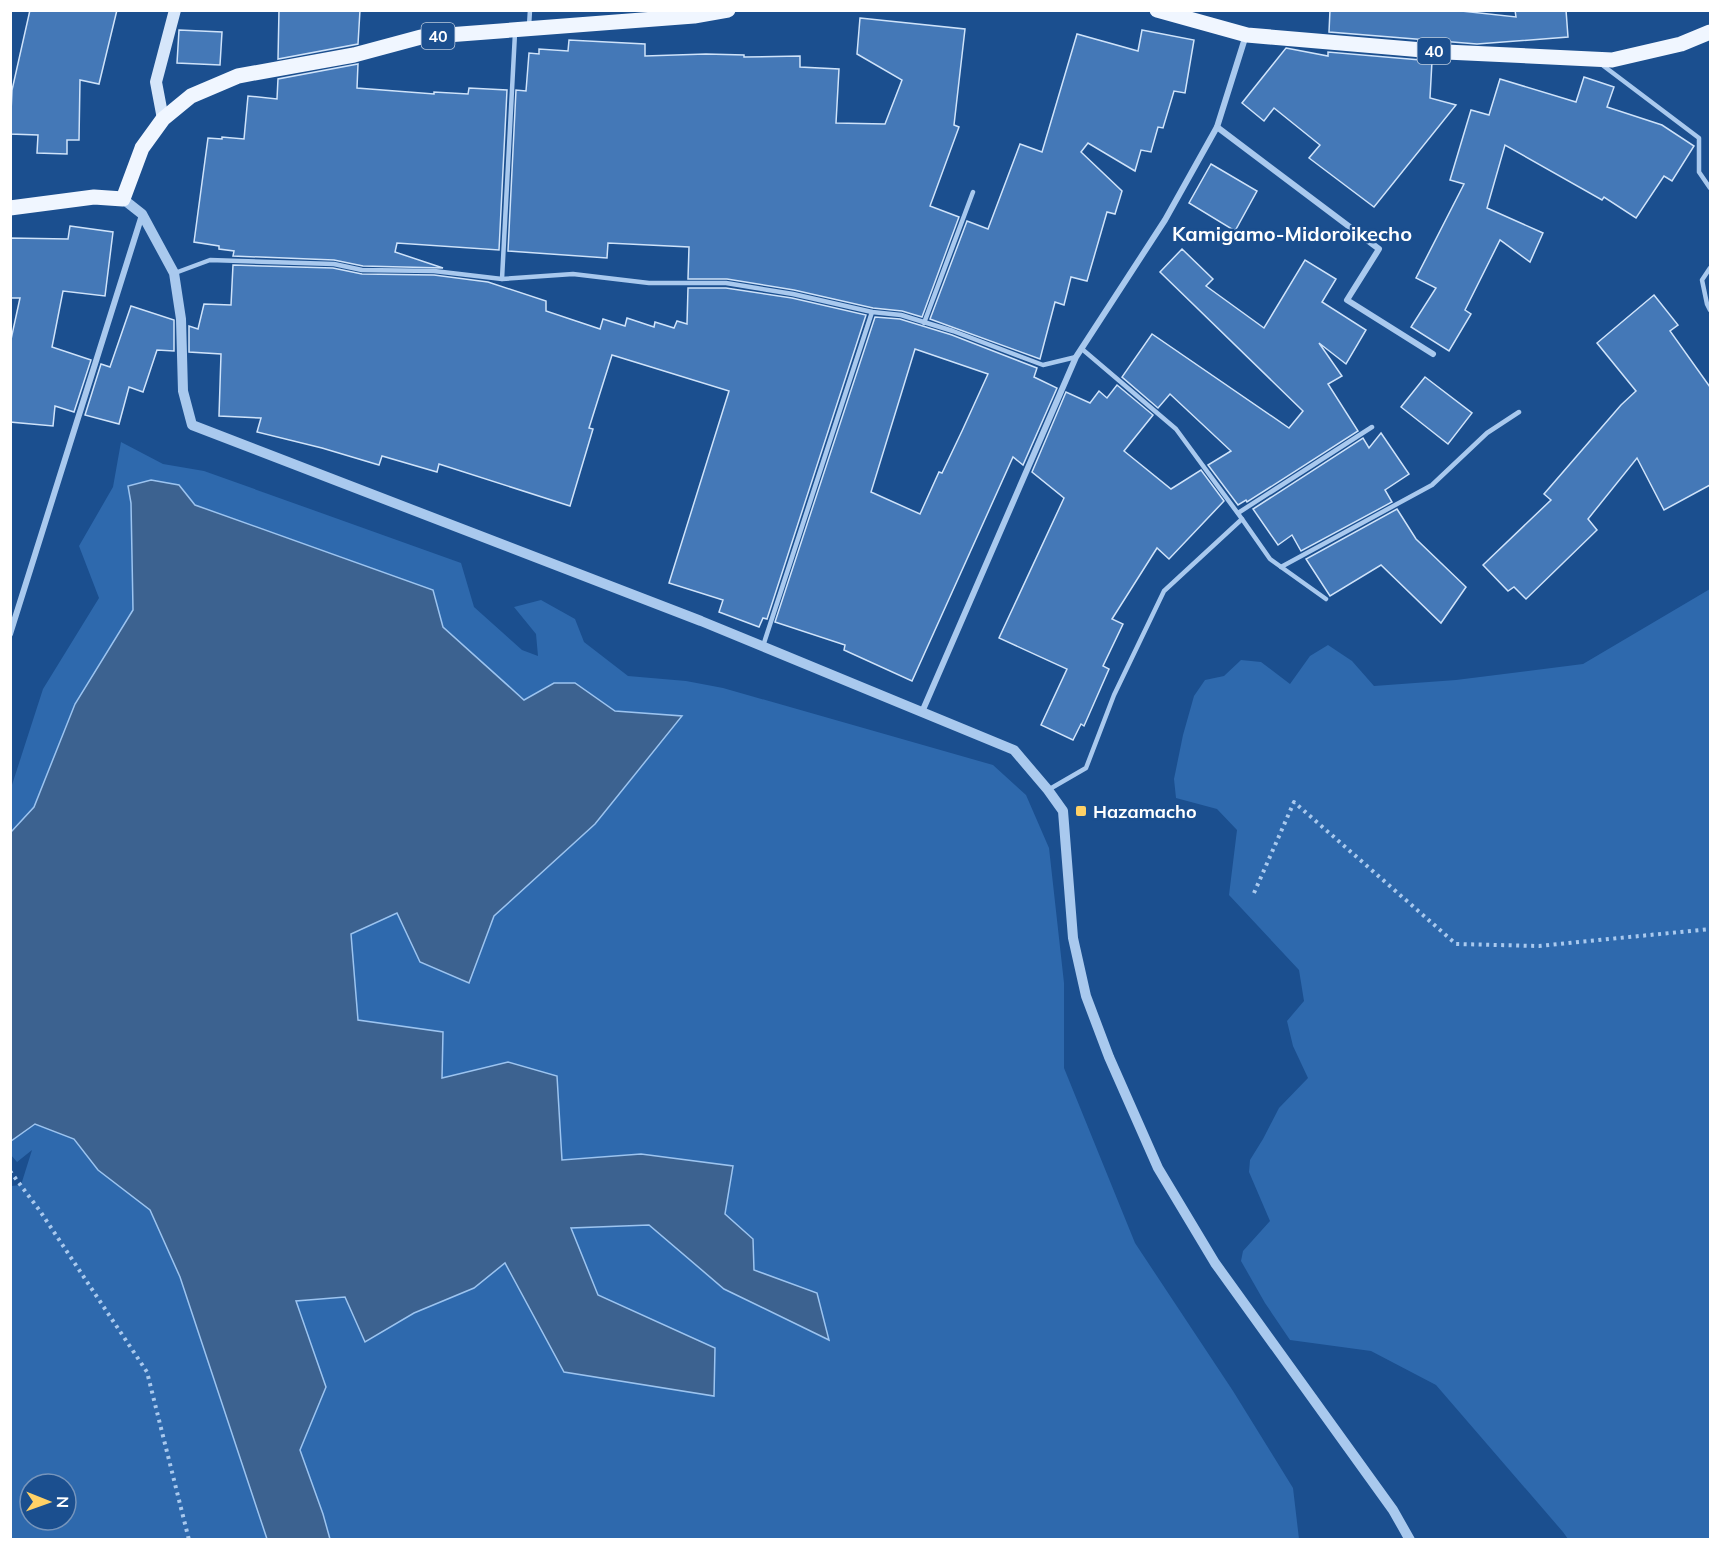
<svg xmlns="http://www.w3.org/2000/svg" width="1721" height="1550" font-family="Mulish,sans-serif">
	<rect width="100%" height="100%" fill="#1b4f8f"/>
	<g fill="#2e69ad" fill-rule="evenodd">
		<polygon points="121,442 163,464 204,471 461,563 474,607 522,650 538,656 536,634 514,607 541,600 575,619 584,642 628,676 686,681 723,688 993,765 1026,795 1049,848 1064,983 1064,1068 1135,1243 1233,1391 1293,1488 1299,1539 330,1539 323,1514 300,1450 326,1387 295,1301 345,1297 365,1342 414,1313 474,1288 505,1263 564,1371 715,1348 598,1295 571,1228 649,1225 724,1289 816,1293 754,1270 753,1239 725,1214 641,1154 562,1160 508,1062 441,1078 443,1032 358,1020 351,934 397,913 420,962 469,983 494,916 595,824 682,717 615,711 575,683 554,683 524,700 443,627 433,590 195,505 178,485 129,486 131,503 133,610 75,704 34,807 11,832 11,788 43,689 99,598 79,546 113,487"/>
		<polygon points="1710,589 1710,1539 1568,1539 1563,1532 1436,1385 1371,1351 1290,1340 1265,1303 1241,1261 1243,1251 1270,1221 1249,1172 1250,1160 1263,1139 1279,1108 1308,1078 1293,1046 1287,1021 1304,1001 1299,970 1229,895 1237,830 1217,809 1176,798 1174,779 1183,735 1194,696 1205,680 1224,676 1241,660 1261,662 1290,684 1310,656 1328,645 1352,661 1374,686 1456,680 1583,664"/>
		<path d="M35,1124L74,1139L98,1170L150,1210L180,1277L267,1539H11V1186L21,1185L32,1150L17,1162L11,1155V1141ZM30,1484H66V1520H30Z"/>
	</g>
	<polygon fill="#3c6290" stroke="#9cc4f0" stroke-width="1.5" points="151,480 179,485 195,505 433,590 443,627 524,700 554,683 575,683 615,711 682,716 595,824 494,916 469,983 420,962 397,913 351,934 358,1020 443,1032 442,1078 508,1062 557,1076 562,1160 641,1154 733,1166 725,1214 753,1239 754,1270 817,1293 829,1340 724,1289 649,1225 571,1228 598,1295 715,1348 714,1396 564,1372 505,1263 474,1288 414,1313 365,1342 345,1297 296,1301 326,1387 300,1450 323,1514 330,1539 267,1539 180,1277 150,1210 98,1170 74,1139 35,1124 11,1141 11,832 34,807 75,704 133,610 131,503 128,486"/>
	<g fill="#4478b7" stroke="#cfe3fa" stroke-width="1.5" fill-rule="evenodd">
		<polygon points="30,10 117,10 99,84 80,80 79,140 67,140 67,154 37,153 38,135 10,134 12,90"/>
		<polygon points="279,10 360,10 358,44 278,59"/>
		<polygon points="1330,10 1452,10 1516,17 1515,10 1566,10 1568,37 1477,44 1329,32"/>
		<polygon points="860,18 965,29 954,125 959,127 930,206 959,217 922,317 902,311 873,308 794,290 727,279 688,279 689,247 608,243 607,258 508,251 516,90 526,91 529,53 539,54 539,49 568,51 569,40 645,44 645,56 706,54 744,55 744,57 800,56 800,67 839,69 836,123 885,124 902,80 857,54"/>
		<polygon points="179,30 222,32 220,65 177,63"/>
		<polygon points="1142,30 1194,40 1185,93 1174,91 1163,128 1158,127 1151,152 1141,150 1135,171 1088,143 1081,152 1122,191 1115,214 1107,212 1087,281 1071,277 1064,305 1055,302 1040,359 930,319 967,221 988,229 1020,144 1042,152 1077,34 1138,51"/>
		<polygon points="1286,48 1328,56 1328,52 1432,61 1430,98 1456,105 1374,207 1309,158 1320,145 1274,108 1264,121 1242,103"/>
		<polygon points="358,64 357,88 434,94 434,92 468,94 469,88 507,90 499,250 397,243 395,252 443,268 363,266 334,260 233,256 234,251 219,249 219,246 194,242 208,138 222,139 222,137 244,139 248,96 277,99 278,79"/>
		<polygon points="1584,77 1614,87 1607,107 1662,125 1694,146 1672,181 1664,176 1636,218 1604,197 1602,200 1505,145 1487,208 1543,233 1530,262 1500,240 1465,310 1471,314 1449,351 1411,327 1436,288 1416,278 1464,184 1450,180 1471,110 1489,115 1500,79 1576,102"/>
		<polygon points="1211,164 1257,191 1235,231 1189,203"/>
		<polygon points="70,226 113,232 105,296 63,291 52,347 91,360 74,412 55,406 53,426 10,422 10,344 20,298 10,298 10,238 68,239"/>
		<polygon points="1182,249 1213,279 1206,286 1264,328 1305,260 1336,279 1322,302 1366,330 1346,364 1319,343 1342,376 1328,384 1358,431 1247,502 1246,500 1238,505 1208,465 1231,451 1170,394 1158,408 1122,377 1152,334 1289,428 1303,411 1160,272"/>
		<polygon points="233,265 333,268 362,274 434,275 488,282 546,301 546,311 600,329 603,319 625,326 627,318 654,327 655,322 674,328 677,321 687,324 688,288 726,288 792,298 866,315 767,619 763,618 759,627 719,612 723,600 669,583 729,391 612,355 589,428 593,429 570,506 439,464 437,472 382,456 379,465 322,448 257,432 261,418 219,416 221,354 189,352 189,326 198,329 204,304 231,305"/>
		<polygon points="1654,295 1678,325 1670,331 1710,387 1710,485 1664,510 1637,458 1588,519 1597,530 1526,599 1514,587 1508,591 1483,565 1551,500 1544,494 1621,405 1636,391 1597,343"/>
		<polygon points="131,306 174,320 174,351 157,350 143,392 129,387 119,424 85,415 101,364 110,367"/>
		<path d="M875,317L900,319L952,335L1037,368L1034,377L1057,388L1023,465L1013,457L912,681L844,650L845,645L775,622ZM915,349L988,374L962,431L942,473L939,472L920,514L871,492Z"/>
		<polygon points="1425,377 1472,413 1448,444 1401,407"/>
		<polygon points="1117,385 1153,415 1124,451 1171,489 1201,470 1224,501 1169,559 1157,548 1112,619 1123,624 1103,666 1109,669 1084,726 1081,724 1073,740 1041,725 1067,669 999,638 1064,498 1032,472 1066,392 1090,403 1099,391 1107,398"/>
		<polygon points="1381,433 1409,474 1385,490 1392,502 1301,551 1292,535 1278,545 1253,509 1363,438 1369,448"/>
		<polygon points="1397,509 1416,539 1466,587 1441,623 1381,565 1330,596 1306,559"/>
	</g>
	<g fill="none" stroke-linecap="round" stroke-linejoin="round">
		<g stroke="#a9c9ee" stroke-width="4" stroke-dasharray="3 4.5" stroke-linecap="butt">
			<polyline points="1254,893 1294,802 1456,944 1539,946 1710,929"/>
			<polyline points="10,1171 40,1211 147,1372 189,1540"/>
		</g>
		<g stroke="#a9c9ee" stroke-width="4.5">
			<polyline points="529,26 530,10"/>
			<polyline points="1601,64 1699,138 1699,172 1710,188"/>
			<polyline points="1710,268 1702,280 1707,304 1710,310"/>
			<polyline points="175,273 210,260 334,264 362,270 434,271 502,279 573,274 649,283 726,283 793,294 872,312 901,315 953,331 1043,365 1076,357"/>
			<polyline points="502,279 515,33"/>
			<polyline points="924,323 973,192"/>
			<polyline points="1238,513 1372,427"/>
			<polyline points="1242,519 1270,559 1326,599"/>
			<polyline points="1281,567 1432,485 1487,433 1519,412"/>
			<polyline points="763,646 872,312"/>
			<polyline points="1048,790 1086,768 1114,695 1164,591 1242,519 1176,429 1082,349"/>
		</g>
		<g stroke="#a9c9ee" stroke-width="6">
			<polyline points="1217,127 1379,249 1347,300 1433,354"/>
			<polyline points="10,634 142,215"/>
			<polyline points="922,712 1076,357 1165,220 1217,127 1246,35"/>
		</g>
		<polyline stroke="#a9c9ee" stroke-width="10" points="123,199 142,214 174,273 181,319 183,391 192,425 701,621 1014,750 1048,790 1063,811 1073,938 1086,996 1109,1057 1158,1168 1215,1263 1393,1510 1410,1540"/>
		<polyline stroke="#d6e6fa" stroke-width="12" points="163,119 156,82 175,10"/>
		<g stroke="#f0f6ff" stroke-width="15">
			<polyline points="1157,10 1247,35 1446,52 1612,60 1681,44 1710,32"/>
			<polyline points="10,208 94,197 123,199 142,148 163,119 191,96 238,76 354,55 421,37 694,16 728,10"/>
		</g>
	</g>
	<rect fill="#ffd166" stroke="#1b4f8f" stroke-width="2" x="1075" y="805" width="12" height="12" rx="3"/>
	<g text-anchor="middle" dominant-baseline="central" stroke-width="5" stroke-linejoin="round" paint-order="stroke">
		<g fill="#1b4f8f" stroke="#bbcadd" stroke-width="1.5">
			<rect x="421.5" y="23" width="33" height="26" rx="4.5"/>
			<rect x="1417.5" y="38" width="33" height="26" rx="4.5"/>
		</g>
		<g font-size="16" font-weight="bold" fill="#fff">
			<text x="438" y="36">40</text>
			<text x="1434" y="51">40</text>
		</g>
		<g font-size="18" font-weight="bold" fill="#fff" stroke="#1b4f8f" text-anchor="start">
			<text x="1093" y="811">Hazamacho</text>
		</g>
		<g font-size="20" font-weight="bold" fill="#fff" stroke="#1b4f8f">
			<text x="1292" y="233">Kamigamo-Midoroikecho</text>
		</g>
	</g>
	<rect width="1721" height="1550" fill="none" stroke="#ffffff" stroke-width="24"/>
	<g transform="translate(48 1502) rotate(91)"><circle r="28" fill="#1b4f8f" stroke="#7695bc" stroke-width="1.5"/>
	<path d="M0-4.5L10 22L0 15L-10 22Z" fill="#ffd166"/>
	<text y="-9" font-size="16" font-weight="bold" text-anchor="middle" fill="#ffffff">N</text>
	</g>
</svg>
